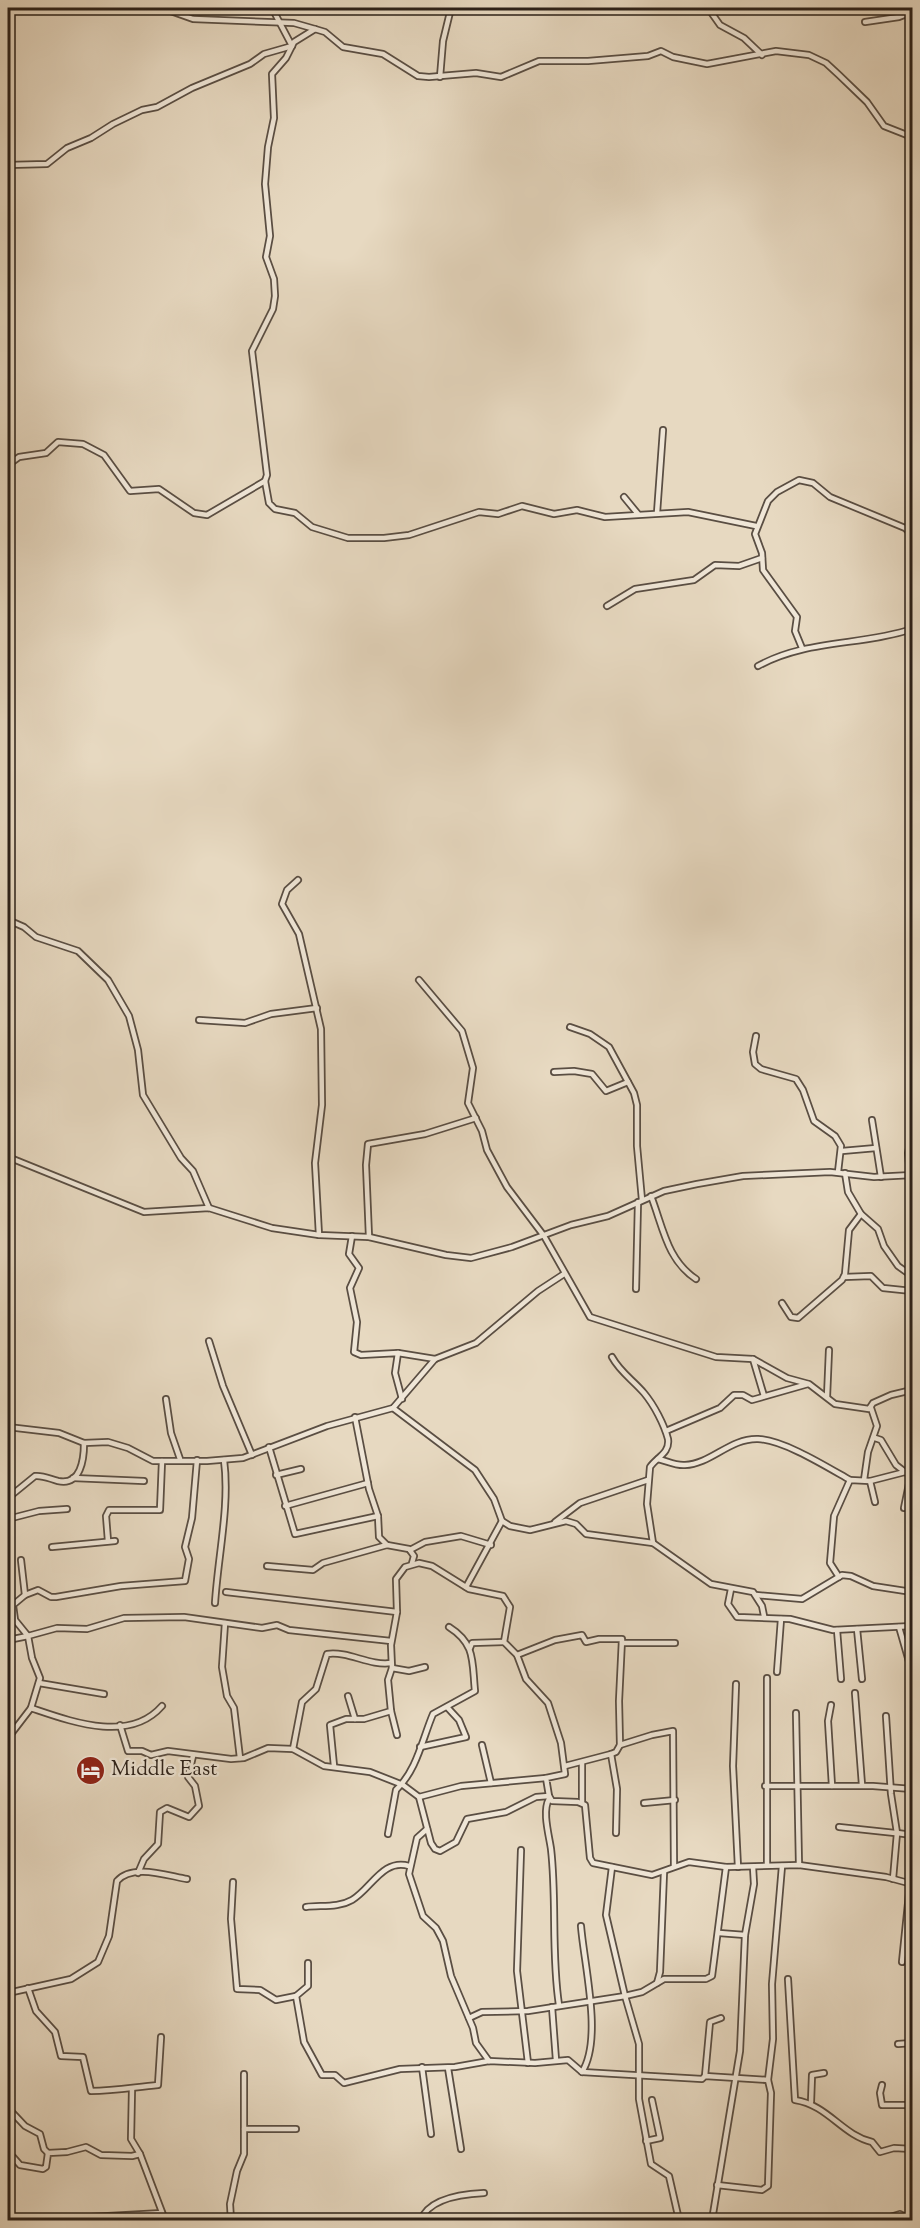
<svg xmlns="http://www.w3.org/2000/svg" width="920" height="2228" font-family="'Sorts Mill Goudy',serif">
	<rect width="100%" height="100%" fill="#e7d9c1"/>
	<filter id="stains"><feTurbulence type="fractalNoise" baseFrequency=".00333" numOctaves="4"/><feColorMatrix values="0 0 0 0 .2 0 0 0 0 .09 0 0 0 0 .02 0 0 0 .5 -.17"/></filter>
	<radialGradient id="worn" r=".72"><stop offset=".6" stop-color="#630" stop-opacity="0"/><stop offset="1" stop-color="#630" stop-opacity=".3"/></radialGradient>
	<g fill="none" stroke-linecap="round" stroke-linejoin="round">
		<defs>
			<g id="minor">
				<polyline points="162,8 193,19 294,23 315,29"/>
				<polyline points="708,8 720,25 744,38 762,55"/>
				<polyline points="865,22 899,17 912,12"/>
				<polyline points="440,77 443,41 451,8"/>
				<polyline points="8,165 47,164 67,148 91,138 113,124 142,110 157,107 192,88 250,64 264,54 292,46 272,8"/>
				<polyline points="8,465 19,457 46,453 58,442 83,444 104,455 130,491 159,489 194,513 207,515 265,481 267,475 252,351 273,309 275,296 274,279 266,257 270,236 265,184 268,147 274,118 272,74 286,58 294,42 315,29 325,32 343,47 383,54 418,76 429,77 476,73 501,77 539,61 588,61 648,56 661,51 673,57 707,64 776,51 809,55 826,63 839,75 867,102 884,126 912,137"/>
				<polyline points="265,481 269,503 275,509 295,513 312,527 348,538 384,538 409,535 479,512 498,514 522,506 554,514 577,510 605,517 688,512 756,526"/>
				<polyline points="624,497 638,514"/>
				<polyline points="657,513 663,430"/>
				<polyline points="607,606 635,589 694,580 715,565 739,566 762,558"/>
				<polyline points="802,648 795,631 797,617 763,570 762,553 755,534 768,501 777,492 799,480 813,483 830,497 905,528 912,535"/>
				<path d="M758,666C807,639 861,646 912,629"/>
				<polyline points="910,820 912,824"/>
				<polyline points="298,880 287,890 282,904 299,934 321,1029 322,1105 315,1163 319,1235"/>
				<polyline points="8,920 24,927 36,937 78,951 108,980 129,1016 138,1050 143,1095 181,1158 193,1171 209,1208"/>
				<polyline points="419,980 462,1031 473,1068 468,1103 482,1131 487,1150 507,1187 544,1236 590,1317 716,1357 753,1359 787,1378 809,1384 835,1404 869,1409 873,1403 891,1395 912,1390"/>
				<polyline points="199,1020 245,1023 271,1014 317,1008"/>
				<polyline points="570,1027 590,1034 609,1047 634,1093 637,1105 637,1146 642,1200"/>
				<polyline points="756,1036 753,1052 755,1064 761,1069 796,1079 803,1090 814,1121 835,1136 841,1146 838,1172"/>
				<polyline points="554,1072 574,1071 592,1074 606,1091 628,1082"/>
				<polyline points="872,1120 881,1177"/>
				<polyline points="912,1134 908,1153 912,1197"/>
				<polyline points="842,1151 876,1148"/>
				<polyline points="8,1157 144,1212 209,1208 272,1228 319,1235 369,1237 446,1255 471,1258 512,1247 571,1225 608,1216 664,1191 697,1184 743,1176 830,1172 874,1177 912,1175"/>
				<polyline points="845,1173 848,1192 861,1214 878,1229 884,1246 898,1266 912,1276"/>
				<path d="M651,1196C663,1227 667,1260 696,1279"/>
				<polyline points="352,1236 349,1254 359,1268 350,1288 357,1322 354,1352 361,1355 398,1353 395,1373 402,1399"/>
				<polyline points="369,1237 366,1165 368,1144 425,1134 476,1118"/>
				<polyline points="844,1277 871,1276 883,1288 912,1291"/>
				<polyline points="636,1289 638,1202"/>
				<polyline points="782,1303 791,1317 798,1318 842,1280 845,1274 849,1230 861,1214"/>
				<polyline points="209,1341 223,1386 252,1455"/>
				<polyline points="398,1353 435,1359"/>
				<path d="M612,1357C620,1372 633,1380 644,1393C654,1405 664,1424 668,1439C670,1453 657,1457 650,1467L647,1504L653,1543"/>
				<polyline points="753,1359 764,1396"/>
				<polyline points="827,1397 829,1350"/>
				<polyline points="166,1399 171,1433 180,1459"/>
				<polyline points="393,1408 475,1470 494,1499 502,1521 510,1526 530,1530 566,1521 576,1524 586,1534 653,1543 711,1584 753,1592 762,1606 764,1616"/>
				<polyline points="355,1417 369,1489 378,1516 379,1537 387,1545 409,1549 414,1556 412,1563"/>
				<polyline points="8,1427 59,1433 84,1443 108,1442 128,1448 153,1461 207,1461 243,1458 327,1426 393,1408 435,1359 476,1343 538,1291 564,1274"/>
				<polyline points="666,1431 720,1408 734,1395 743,1395 752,1400 808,1384"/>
				<polyline points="875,1438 881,1440 896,1465 905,1472"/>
				<polyline points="269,1447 295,1534 378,1516"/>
				<path d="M658,1459C667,1461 676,1466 685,1465C711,1464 730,1438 758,1439C784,1440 827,1467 850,1480"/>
				<polyline points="276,1475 301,1469"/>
				<polyline points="73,1478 144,1481"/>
				<polyline points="864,1480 868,1452 877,1426 871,1408"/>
				<path d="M8,1498L35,1476C43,1475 50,1479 58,1481C81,1486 84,1459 84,1443"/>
				<polyline points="875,1502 870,1481 905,1472 912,1473"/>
				<polyline points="285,1506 368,1483"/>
				<polyline points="904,1508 911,1474"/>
				<polyline points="8,1519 39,1511 67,1509"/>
				<polyline points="555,1522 580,1503 648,1480"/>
				<polyline points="108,1541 106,1516 109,1510 160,1510 162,1461"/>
				<polyline points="52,1547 115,1541"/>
				<polyline points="410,1550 425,1542 461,1536 491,1545"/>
				<polyline points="267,1566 313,1570 323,1563 387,1545"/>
				<polyline points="839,1577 830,1563 834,1516 850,1480 870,1481"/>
				<polyline points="466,1587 502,1521"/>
				<polyline points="731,1589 728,1604 737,1617 790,1619 833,1630 912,1626"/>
				<polyline points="226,1592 397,1612"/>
				<polyline points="25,1595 38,1590 51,1597 56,1597 121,1586 185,1581 189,1559 185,1547 192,1518 197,1460"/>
				<polyline points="756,1595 802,1599 842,1575 851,1576 873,1586 912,1592"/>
				<path d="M215,1603C218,1556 230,1505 224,1460"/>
				<polyline points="225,1623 222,1667 227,1696 234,1708 240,1758"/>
				<polyline points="899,1627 912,1672"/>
				<polyline points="857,1629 862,1679"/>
				<polyline points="837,1630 841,1679"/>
				<polyline points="8,1640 28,1636 15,1620 13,1605 25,1595 21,1560"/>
				<polyline points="622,1643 675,1643"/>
				<polyline points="470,1648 472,1643 504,1642"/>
				<polyline points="517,1655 555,1640 582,1635 586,1642 599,1639 622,1639 619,1701 620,1745 616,1752 611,1754 565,1766"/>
				<polyline points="392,1668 409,1671 425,1667"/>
				<polyline points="777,1672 781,1619"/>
				<polyline points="39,1683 104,1694"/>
				<polyline points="736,1684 733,1766 738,1867"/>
				<polyline points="855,1693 862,1785"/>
				<polyline points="348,1696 355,1719"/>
				<polyline points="831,1705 828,1721 832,1786"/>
				<path d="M162,1706C129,1744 70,1721 31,1708L40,1678L32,1658L28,1636L57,1628L87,1629L124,1618L184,1617L262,1628L277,1625L289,1630L391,1641"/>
				<polyline points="391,1711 397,1735"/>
				<polyline points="796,1713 799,1865"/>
				<polyline points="886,1716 891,1794 897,1833 893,1879"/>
				<polyline points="120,1725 128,1751 142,1751 151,1755 168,1751 231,1759 244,1758 268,1748 293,1749 324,1766 370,1772 403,1785 419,1797 431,1843 435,1849 440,1851 456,1842 467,1819 506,1812 536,1797 549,1796 552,1801 578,1802 585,1805 590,1858 593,1863 652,1875 689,1862 726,1867 799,1865 886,1877 912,1884"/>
				<polyline points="8,1738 31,1708"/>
				<polyline points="482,1745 491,1783"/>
				<polyline points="620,1745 652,1735 673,1731 674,1866"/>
				<polyline points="420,1747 466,1737 459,1720 447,1707"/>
				<path d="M293,1749L302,1702L316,1689L327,1654C349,1651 369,1666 391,1663"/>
				<polyline points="611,1754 617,1789 616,1833"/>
				<polyline points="334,1766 330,1725 346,1719 364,1719 391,1711 388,1680 392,1668 391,1645 397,1612 396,1579 405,1567 419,1563 432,1566 469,1589 503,1596 510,1607 504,1642 517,1655 526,1679 548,1703 561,1743 565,1774 546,1778 549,1796"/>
				<polyline points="765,1786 873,1786 912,1789"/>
				<polyline points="419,1797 461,1786 546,1778"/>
				<path d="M549,1799C542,1811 549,1835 551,1849C557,1901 551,1953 559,2005"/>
				<polyline points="582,1803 582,1763"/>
				<polyline points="644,1803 675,1800"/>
				<polyline points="839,1827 895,1833"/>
				<polyline points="427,1829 417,1838 409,1874 423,1916 436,1928 443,1941 451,1976 473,2028 476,2043 489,2061"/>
				<polyline points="897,1833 912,1835"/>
				<path d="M388,1834L396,1790C417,1770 422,1740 433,1714L475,1691C472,1662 476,1644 449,1627"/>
				<polyline points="521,1850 517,1971 528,2063"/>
				<polyline points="767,1865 767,1678"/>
				<polyline points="138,1873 144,1859 158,1844 160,1812 167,1808 189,1817 199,1806 195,1786 188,1777 193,1756"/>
				<polyline points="233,1882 231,1919 237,1989 260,1990 276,2000 296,1996"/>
				<path d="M306,1907C321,1905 338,1908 352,1900C371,1889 383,1858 409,1866"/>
				<path d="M581,1926C584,1965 603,2039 582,2072"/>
				<polyline points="719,1933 745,1935"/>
				<polyline points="902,1962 910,1884"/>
				<polyline points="308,1963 308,1986 296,1996 304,2042 322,2075 335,2075 344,2083 400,2069 455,2067 489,2061 535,2063 568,2060 582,2072 702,2079 705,2076 768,2080"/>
				<path d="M788,1979L795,2100C828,2105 842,2135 872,2142L880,2152L894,2148L912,2149"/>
				<polyline points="657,1983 660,1972 664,1872"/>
				<path d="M28,1988L36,2011L55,2032L61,2056L83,2057L91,2091C115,2091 135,2087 158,2085L161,2037"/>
				<path d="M8,1993L71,1979L98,1962L109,1936L117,1881C132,1863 168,1876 187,1879"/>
				<polyline points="552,2007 556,2060"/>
				<polyline points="469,2018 482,2012 528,2011 625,1996 606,1915 612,1867"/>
				<polyline points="898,2044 912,2043"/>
				<polyline points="422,2067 431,2134"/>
				<polyline points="448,2068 461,2149"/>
				<polyline points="705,2076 710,2022 721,2018"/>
				<polyline points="882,2085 880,2093 882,2105 912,2105"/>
				<polyline points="132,2089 131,2139 140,2154 165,2220"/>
				<polyline points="811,2102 812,2075 824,2073"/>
				<polyline points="8,2108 25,2126 40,2134 44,2149 48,2153"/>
				<polyline points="244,2129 296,2129"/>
				<polyline points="646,2141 660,2138 652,2100"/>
				<polyline points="8,2157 13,2157 20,2165 43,2169 46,2167 48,2153 67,2152 86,2147 101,2155 132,2156 140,2154"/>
				<polyline points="717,2185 762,2190 768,2186 771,2093 768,2080 773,2039 772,1984 782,1866"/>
				<polyline points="72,2218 162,2213"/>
				<polyline points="231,2220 230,2204 237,2171 244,2154 244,2074"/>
				<path d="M421,2220C429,2198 463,2194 484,2193"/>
				<polyline points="679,2220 669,2176 651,2164 639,2099 639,2044 625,1996 642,1992 664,1979 706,1979 712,1976 726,1867"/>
				<polyline points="712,2220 740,2051 745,1935 754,1884 753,1867"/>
				<polyline points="880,2220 900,2214 912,2220"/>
			</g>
		</defs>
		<use href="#minor" stroke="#5a4e43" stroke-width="8"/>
		<use href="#minor" stroke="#efe6d7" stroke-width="4.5"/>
	</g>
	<defs>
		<symbol id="hotel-disc" viewBox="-11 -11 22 22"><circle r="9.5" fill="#8f2418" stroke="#efe6d7"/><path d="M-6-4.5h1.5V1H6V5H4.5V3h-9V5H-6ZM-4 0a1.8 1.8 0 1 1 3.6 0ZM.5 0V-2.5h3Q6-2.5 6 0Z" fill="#fff"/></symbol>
	</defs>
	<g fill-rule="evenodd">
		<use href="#hotel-disc" x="74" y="1754" width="33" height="33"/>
	</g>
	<g text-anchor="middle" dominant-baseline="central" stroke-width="4.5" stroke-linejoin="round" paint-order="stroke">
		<g font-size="21" fill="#2b2019" stroke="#efe6d7" text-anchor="start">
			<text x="111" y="1770">Middle East</text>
		</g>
	</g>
	<rect width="920" height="2228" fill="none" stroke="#e7d9c1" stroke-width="30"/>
	<rect x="9" y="9" width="902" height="2210" fill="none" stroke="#2b2019" stroke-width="3"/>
	<rect x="15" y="15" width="890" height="2198" fill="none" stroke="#2b2019" stroke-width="1.5"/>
	<rect width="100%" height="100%" filter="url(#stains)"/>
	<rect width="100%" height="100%" fill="url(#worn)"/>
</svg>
